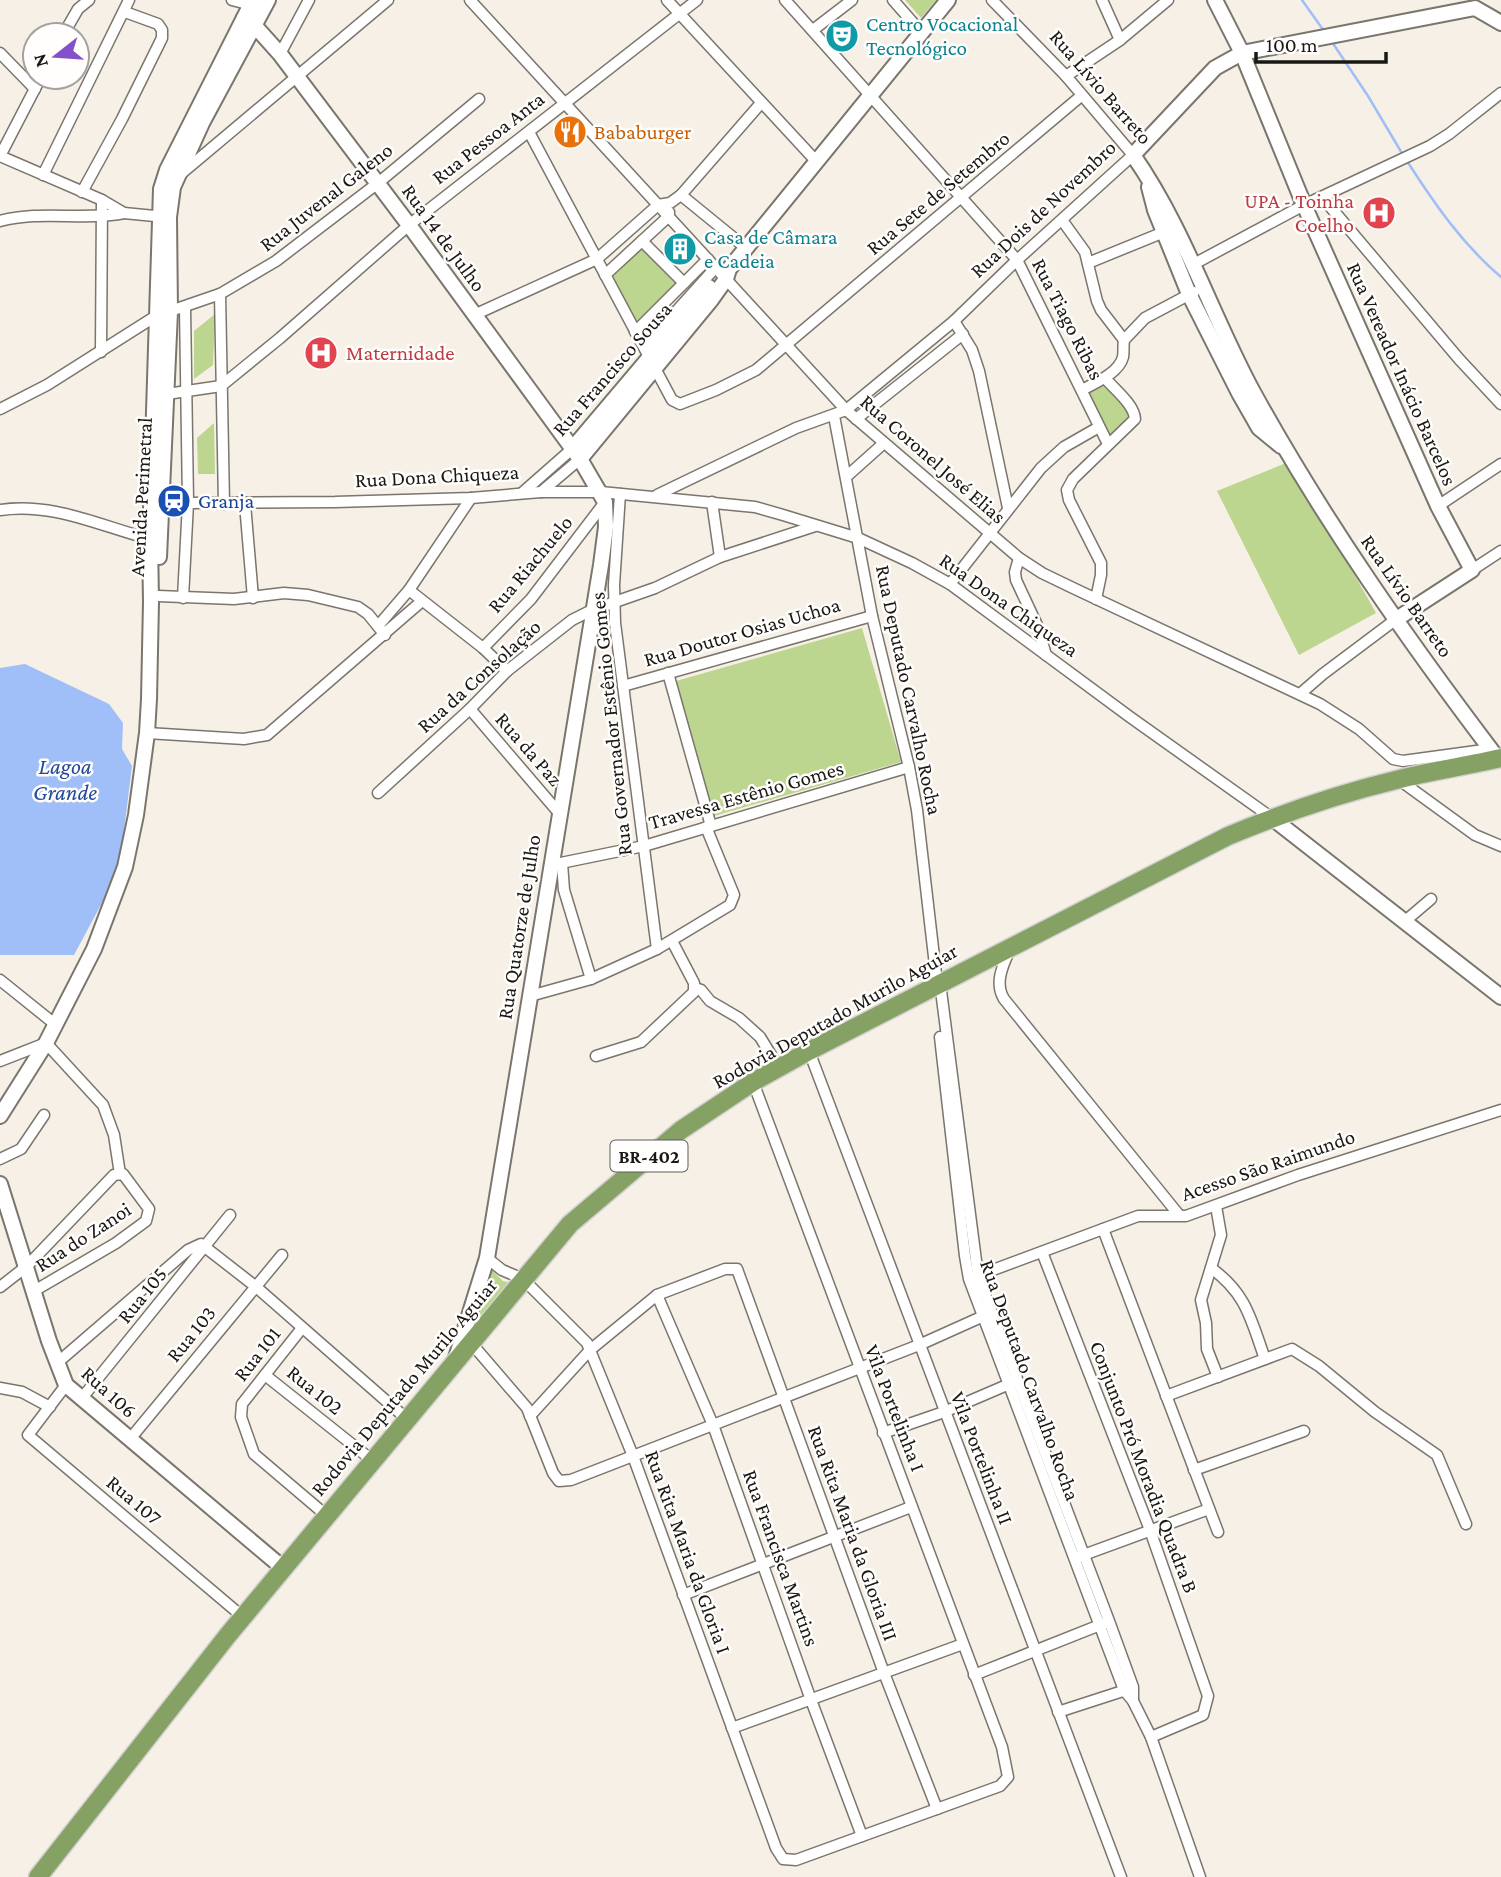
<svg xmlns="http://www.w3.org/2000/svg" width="1501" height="1877" font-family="'Crimson Pro',serif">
	<rect width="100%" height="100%" fill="#f6f0e7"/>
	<g fill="#bdd68f">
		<polygon points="905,0 936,0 921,18"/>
		<polygon points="641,247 676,283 637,321 611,276"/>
		<polygon points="215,314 213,365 194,379 194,331"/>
		<polygon points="1104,384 1132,416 1108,436 1089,392"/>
		<polygon points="214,423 215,474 198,474 197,438"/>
		<polygon points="1291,461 1376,613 1299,655 1217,491"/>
		<polygon points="862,628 901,762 714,816 676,681"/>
		<polygon points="491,1269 503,1281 512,1283 469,1336"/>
	</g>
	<polygon fill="#a0bef7" points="25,664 109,704 123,723 122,749 132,766 119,871 74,955 0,955 0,668"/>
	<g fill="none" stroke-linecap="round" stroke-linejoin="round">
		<g stroke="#a0bef7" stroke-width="2.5">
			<polyline points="1302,0 1324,31"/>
			<polyline points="1332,42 1368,96 1403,155"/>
			<path d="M1407,161C1434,203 1462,244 1501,277"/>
		</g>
		<defs>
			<g id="street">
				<polyline points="232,0 255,6"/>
				<polyline points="470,0 846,410 1019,558 1042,573 1073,588 1320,704 1359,729 1393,759 1403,761 1491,749"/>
				<polyline points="667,0 816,161"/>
				<polyline points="785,0 1017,260 1108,444"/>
				<polyline points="893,0 922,33"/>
				<polyline points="1102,0 1120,40"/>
				<polyline points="813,30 852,0"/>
				<polyline points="63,35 78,9 89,0"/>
				<polyline points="0,53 35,89"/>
				<polyline points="280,54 309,0"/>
				<polyline points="1066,76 1120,40 1168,0"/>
				<polyline points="529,132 672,400 680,404 716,390 756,370 1081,96"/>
				<polyline points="0,156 102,200 124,213 165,217"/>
				<polyline points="0,156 41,77"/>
				<polyline points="182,173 388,0"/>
				<polyline points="43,175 129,0"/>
				<polyline points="82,192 122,119 162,38 162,30 158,24 125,12"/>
				<polyline points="681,195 746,248"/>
				<polyline points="1322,197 1459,359 1501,404"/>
				<polyline points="1062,220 1085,252 1097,301 1101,310 1124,340"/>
				<path d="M0,221C41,210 83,221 124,213"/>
				<polyline points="642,241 684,283"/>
				<polyline points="1088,263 1169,230"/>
				<polyline points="1192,265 1304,205 1430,146 1449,134 1501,93"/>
				<polyline points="605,275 669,216 669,212"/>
				<polyline points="220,294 224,504"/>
				<polyline points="474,315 597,259 658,205 670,203 681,195 761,103"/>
				<polyline points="954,321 972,350 979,371 1008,508"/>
				<polyline points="635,332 708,259"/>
				<polyline points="644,347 716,267"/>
				<polyline points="101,352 102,200"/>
				<path d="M1082,390C1095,383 1119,373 1123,357C1124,352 1123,345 1124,340L1145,318L1194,292"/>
				<polyline points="167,394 221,386 280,338 409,225 697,0"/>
				<polyline points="0,409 47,385 156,316 220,294 276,261 378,183 479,99"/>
				<polyline points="834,416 872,616 909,767 917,810 936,974 940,983 978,1276 1109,1621 1133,1687 1133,1701"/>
				<polyline points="856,419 963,334"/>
				<polyline points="846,477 884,443"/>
				<polyline points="541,492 580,459"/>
				<polyline points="522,493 572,449"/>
				<polyline points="620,494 614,585 615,623 657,949"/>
				<polyline points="657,495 796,428 846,410 954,321 1017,260 1133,155 1066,76 992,0"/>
				<polyline points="712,502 720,557"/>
				<polyline points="188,503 335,502 471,498 541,492 601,492 755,507 783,515 858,538 912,563 950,584 1130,717 1272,818"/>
				<polyline points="245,504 253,598"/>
				<polyline points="1438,506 1501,464"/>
				<path d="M0,510C53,502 100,526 150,539"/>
				<polyline points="1019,558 1015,572 1016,580 1037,625 1046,655"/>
				<polyline points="1472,570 1501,551"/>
				<polyline points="950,584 1041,468 1064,447 1099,427"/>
				<polyline points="409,590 483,648 507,671"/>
				<polyline points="158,596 234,599 284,593 308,595 358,607 368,614 385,635"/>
				<polyline points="183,598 188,503 185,307"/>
				<path d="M1096,599L1101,575V563L1069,500L1067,490L1073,479L1135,419C1134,404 1114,389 1105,378"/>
				<polyline points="378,626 409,590 471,498"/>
				<polyline points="483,648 531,599 605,502"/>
				<polyline points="668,673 711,826"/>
				<polyline points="623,686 872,616"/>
				<polyline points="1300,694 1323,674 1395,620"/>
				<polyline points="470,709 559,813"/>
				<polyline points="147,733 244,739 267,735 422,601"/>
				<polyline points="1398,779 1475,835 1501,846"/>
				<polyline points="378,793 470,709 507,671 572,620 592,610 655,588 720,557 815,526"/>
				<polyline points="562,863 564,890 591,979"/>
				<polyline points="551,865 644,846 909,767"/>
				<polyline points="1404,922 1431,899"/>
				<path d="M1010,949C1003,965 994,983 1004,999L1179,1215"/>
				<polyline points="0,980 56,1025"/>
				<polyline points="695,988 701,990 710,1001 739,1018 760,1037 779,1068"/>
				<polyline points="530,996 591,979 657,949 730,905 734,895 706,827"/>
				<polyline points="940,1037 965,1256 969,1279 1124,1690 1133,1701 1151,1737 1200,1877"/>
				<polyline points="809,1051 1121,1877"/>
				<polyline points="596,1056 641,1042 694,992 694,983 672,941"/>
				<polyline points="0,1061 46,1043 103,1105 114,1135 120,1174"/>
				<polyline points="0,1159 21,1149 44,1115"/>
				<polyline points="1216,1206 1221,1235 1201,1300 1206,1323 1207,1349 1218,1377"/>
				<polyline points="1103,1229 1218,1532"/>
				<polyline points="1042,1252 1150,1530 1208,1696 1203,1715 1151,1737"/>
				<polyline points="487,1258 502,1270 523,1279 587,1343 633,1456 776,1848 783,1859 796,1860 1000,1786 1008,1777 1002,1747 753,1082"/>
				<path d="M1211,1268C1247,1294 1251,1320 1265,1359"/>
				<polyline points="974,1277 1138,1216 1186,1216 1298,1175 1501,1110"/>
				<polyline points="0,1287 27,1266 114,1175 123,1174 149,1209 146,1221 116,1243 34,1291"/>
				<polyline points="657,1295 713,1425 811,1700 862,1836"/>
				<polyline points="302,1328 242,1404 241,1417 254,1454 327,1516"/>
				<polyline points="472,1344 527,1408 553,1473 559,1481 571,1480 919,1345 988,1314"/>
				<polyline points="57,1363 188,1250 201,1244 255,1286 408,1420"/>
				<polyline points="265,1375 373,1461"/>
				<polyline points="66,1385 28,1435 243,1617"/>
				<polyline points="0,1388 22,1392 50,1407"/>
				<polyline points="1166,1396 1292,1349 1319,1366 1375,1412 1437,1455 1466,1524"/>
				<polyline points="82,1398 230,1215"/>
				<polyline points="530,1416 590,1350 657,1295 725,1269 737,1269 884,1673 937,1809"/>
				<polyline points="883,1433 944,1412 1014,1382"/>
				<polyline points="130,1439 282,1255"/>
				<polyline points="1194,1470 1304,1431"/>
				<polyline points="1078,1557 1209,1509"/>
				<polyline points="683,1595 911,1507"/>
				<polyline points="974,1675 1105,1623"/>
				<polyline points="1058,1712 1129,1689"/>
				<polyline points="732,1728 963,1644"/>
			</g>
			<g id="secondary">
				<polyline points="1215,0 1242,53 1304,205 1438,506 1472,570 1395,620"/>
				<polyline points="244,18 254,25 280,54 409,225 580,459 605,502 606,527 601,565 487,1258 456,1358"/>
				<polyline points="1149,187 1155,210 1189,294 1239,393 1259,428 1281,446"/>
				<polyline points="572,449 709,287"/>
				<polyline points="580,459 711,300 726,279 729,269 948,0"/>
				<polyline points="159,557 170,312 169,217 173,187 202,123 268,0"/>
				<path d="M1498,759C1409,642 1324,521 1253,392C1211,314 1184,228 1133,155L1215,68L1242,53L1475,8L1501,23"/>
				<polyline points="1272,818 1501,997"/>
				<polyline points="0,1116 46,1043 94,949 125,867 136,815 147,733 149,699 151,602 150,539 161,189 167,170 253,0"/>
				<polyline points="0,1184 49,1341 66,1385 283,1568"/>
			</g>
			<path id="highway" d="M38,1877L228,1635L570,1224L681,1130L753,1082L809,1051L1228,836C1283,813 1338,794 1396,780C1430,771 1466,766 1501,758"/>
		</defs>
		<use href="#street" stroke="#7a756d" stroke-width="13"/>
		<use href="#secondary" stroke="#7a756d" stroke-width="18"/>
		<use href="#highway" stroke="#d1d1d0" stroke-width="21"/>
		<use href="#street" stroke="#fff" stroke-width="10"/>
		<use href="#secondary" stroke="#fff" stroke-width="14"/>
		<use href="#highway" stroke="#86a164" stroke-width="18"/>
	</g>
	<defs>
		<symbol id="theatre-disc" viewBox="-11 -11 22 22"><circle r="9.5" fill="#0f9aa8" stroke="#fffefc"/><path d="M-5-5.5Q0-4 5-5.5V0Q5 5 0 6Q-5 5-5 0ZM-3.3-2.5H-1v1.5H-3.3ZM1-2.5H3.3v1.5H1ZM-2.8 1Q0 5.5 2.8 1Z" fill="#fff"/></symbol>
		<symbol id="restaurant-disc" viewBox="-11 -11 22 22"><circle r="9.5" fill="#e8710a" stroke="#fffefc"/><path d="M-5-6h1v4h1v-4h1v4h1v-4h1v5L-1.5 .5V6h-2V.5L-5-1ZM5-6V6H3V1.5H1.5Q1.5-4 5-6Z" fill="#fff"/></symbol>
		<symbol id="hospital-disc" viewBox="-11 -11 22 22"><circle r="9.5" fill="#e0444e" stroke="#fffefc"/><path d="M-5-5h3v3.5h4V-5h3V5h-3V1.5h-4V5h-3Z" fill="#fff"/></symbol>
		<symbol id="building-disc" viewBox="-11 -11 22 22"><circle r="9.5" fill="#0f9aa8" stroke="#fffefc"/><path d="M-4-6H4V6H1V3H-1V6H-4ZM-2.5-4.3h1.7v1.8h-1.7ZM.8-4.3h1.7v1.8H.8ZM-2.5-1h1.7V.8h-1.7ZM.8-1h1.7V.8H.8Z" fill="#fff"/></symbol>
		<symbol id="station-disc" viewBox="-11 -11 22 22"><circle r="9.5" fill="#1a4fb4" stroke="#fffefc"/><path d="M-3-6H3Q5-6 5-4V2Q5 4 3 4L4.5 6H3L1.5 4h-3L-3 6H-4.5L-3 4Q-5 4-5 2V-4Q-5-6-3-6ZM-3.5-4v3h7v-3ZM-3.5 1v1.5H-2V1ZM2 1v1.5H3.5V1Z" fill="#fff"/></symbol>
	</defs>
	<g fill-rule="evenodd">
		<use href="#theatre-disc" x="823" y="17" width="38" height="38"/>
		<use href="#restaurant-disc" x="551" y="113" width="38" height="38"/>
		<use href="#hospital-disc" x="1360" y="194" width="38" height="38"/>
		<use href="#building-disc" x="661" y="230" width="38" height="38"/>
		<use href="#hospital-disc" x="302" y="334" width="38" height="38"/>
		<use href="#station-disc" x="155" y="482" width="38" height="38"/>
	</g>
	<g text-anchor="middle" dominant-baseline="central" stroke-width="5" stroke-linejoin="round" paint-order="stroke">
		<rect fill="#fffefc" stroke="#5f5d5a" stroke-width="2" x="610.5" y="1140.5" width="77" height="31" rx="5"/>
		<g font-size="19" font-weight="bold" fill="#1a1815">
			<text x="649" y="1156">BR-402</text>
		</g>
		<g font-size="21" fill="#0d838f" stroke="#fffefc" text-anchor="start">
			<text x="866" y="24">Centro Vocacional<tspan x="866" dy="24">Tecnológico</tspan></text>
			<text x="704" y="237">Casa de Câmara<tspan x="704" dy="24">e Cadeia</tspan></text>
		</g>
		<g font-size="21" fill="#1a1815" stroke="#fffefc">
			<text transform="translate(1101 87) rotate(49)">Rua Lívio Barreto</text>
			<text transform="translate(488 138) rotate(-38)">Rua Pessoa Anta</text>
			<text transform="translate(938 193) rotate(-40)">Rua Sete de Setembro</text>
			<text transform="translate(326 197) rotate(-38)">Rua Juvenal Galeno</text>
			<text transform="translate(1043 209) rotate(-43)">Rua Dois de Novembro</text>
			<text transform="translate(444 238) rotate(54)">Rua 14 de Julho</text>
			<text transform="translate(1068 319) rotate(63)">Rua Tiago Ribas</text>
			<text transform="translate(612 369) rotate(-49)">Rua Francisco Sousa</text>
			<text transform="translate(1402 374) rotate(66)">Rua Vereador Inácio Barcelos</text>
			<text transform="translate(933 459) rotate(41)">Rua Coronel José Elias</text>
			<text transform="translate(437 476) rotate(-3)">Rua Dona Chiqueza</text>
			<text transform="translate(141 497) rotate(-87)">Avenida Perimetral</text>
			<text transform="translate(530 564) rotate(-50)">Rua Riachuelo</text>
			<text transform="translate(1407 596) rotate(55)">Rua Lívio Barreto</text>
			<text transform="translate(1009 605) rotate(35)">Rua Dona Chiqueza</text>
			<text transform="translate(742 632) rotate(-16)">Rua Doutor Osias Uchoa</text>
			<text transform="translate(479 676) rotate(-42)">Rua da Consolação</text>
			<text transform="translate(909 690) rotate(78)">Rua Deputado Carvalho Rocha</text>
			<text transform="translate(611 724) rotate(-96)">Rua Governador Estênio Gomes</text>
			<text transform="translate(529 749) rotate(49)">Rua da Paz</text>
			<text transform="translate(746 795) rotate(-16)">Travessa Estênio Gomes</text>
			<text transform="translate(519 927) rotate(-81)">Rua Quatorze de Julho</text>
			<text transform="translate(835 1016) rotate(-29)">Rodovia Deputado Murilo Aguiar</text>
			<text transform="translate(1268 1165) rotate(-19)">Acesso São Raimundo</text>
			<text transform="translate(83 1237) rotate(-33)">Rua do Zanoi</text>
			<text transform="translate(142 1295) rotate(-51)">Rua 105</text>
			<text transform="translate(191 1334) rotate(-51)">Rua 103</text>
			<text transform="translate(257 1354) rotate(-52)">Rua 101</text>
			<text transform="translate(1030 1380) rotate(70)">Rua Deputado Carvalho Rocha</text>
			<text transform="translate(404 1387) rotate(-50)">Rodovia Deputado Murilo Aguiar</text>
			<text transform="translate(315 1390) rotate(39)">Rua 102</text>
			<text transform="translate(109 1392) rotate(42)">Rua 106</text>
			<text transform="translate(895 1408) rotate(69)">Vila Portelinha I</text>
			<text transform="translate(982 1458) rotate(69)">Vila Portelinha II</text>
			<text transform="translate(1144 1467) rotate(69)">Conjunto Pró Moradia Quadra B</text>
			<text transform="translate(134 1500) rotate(40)">Rua 107</text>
			<text transform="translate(853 1533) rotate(70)">Rua Rita Maria da Gloria III</text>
			<text transform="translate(688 1552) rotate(70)">Rua Rita Maria da Gloria I</text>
			<text transform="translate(781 1558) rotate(70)">Rua Francisca Martins</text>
		</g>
		<g font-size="21" fill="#c56008" stroke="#fffefc" text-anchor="start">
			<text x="594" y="132">Bababurger</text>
		</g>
		<g font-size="21" fill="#be3a42" stroke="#fffefc" text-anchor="end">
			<text x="1354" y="201">UPA - Toinha<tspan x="1354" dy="24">Coelho</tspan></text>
			<text x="346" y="353" text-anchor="start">Maternidade</text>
		</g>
		<g font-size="21" fill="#164399" stroke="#fffefc" text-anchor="start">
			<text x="198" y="501">Granja</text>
		</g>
		<g font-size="23" font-style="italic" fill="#234a9a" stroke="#fffefc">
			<text x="65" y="766">Lagoa<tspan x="65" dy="26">Grande</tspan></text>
		</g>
	</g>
	<g transform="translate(56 56) rotate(253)"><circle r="33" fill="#fffefc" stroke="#a3a2a0" stroke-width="2"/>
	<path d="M0-5L12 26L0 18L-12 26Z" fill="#8451c9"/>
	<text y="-10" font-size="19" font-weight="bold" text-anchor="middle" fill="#1a1815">N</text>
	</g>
	<path d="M1256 52v10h130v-10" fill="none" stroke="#1a1815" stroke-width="3.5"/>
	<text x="1266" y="52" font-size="21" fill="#1a1815" stroke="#fffefc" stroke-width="5" paint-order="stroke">100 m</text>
</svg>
